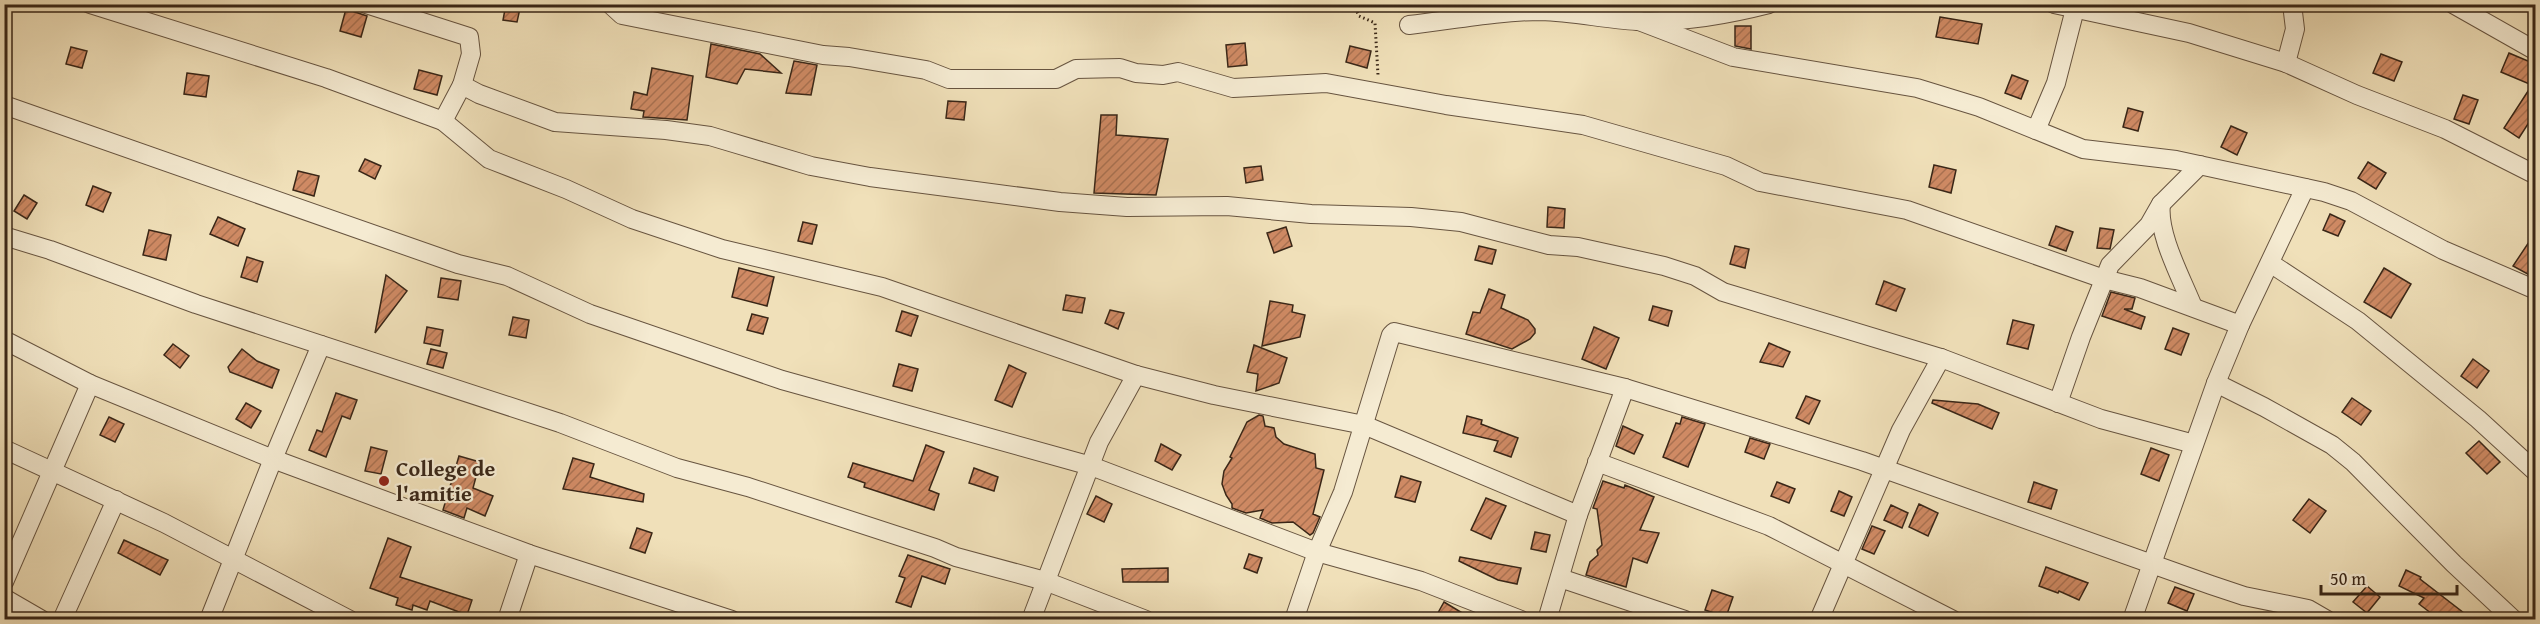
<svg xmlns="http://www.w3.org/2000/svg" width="2540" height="624" font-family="'Gentium Book Plus',serif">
	<defs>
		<pattern id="building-hatch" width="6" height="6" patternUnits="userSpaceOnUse" patternTransform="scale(1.5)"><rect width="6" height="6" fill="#cf8a64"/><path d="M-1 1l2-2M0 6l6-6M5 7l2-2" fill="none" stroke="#a97151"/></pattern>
	</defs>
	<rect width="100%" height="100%" fill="#f0e0b9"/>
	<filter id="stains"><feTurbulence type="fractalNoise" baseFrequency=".00333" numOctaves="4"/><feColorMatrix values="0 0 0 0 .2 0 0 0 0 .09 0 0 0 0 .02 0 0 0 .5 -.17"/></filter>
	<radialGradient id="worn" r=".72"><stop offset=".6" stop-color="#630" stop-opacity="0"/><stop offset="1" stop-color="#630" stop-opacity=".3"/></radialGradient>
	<g fill="url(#building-hatch)" stroke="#392617" stroke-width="1.5">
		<polygon points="506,4 521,4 517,22 503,20"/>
		<polygon points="346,9 367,16 361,37 340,31"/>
		<polygon points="1940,17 1982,24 1978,44 1936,37"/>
		<polygon points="1735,26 1751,26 1751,49 1735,46"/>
		<polygon points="1245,43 1247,65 1228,67 1226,45"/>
		<polygon points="711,44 760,54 781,73 745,69 737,84 706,77"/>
		<polygon points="1350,46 1371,51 1367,68 1346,62"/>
		<polygon points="71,47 87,51 82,68 66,64"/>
		<polygon points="2509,53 2535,64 2535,113 2519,138 2504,128 2532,85 2501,72"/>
		<polygon points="2381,54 2402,62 2394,81 2373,73"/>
		<polygon points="794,61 817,65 811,95 786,93"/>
		<polygon points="652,68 693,76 687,120 643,117 644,111 631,109 634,92 647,95"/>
		<polygon points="419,70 442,76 437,95 414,89"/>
		<polygon points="187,73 209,76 206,97 184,94"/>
		<polygon points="2012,75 2028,81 2021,99 2005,93"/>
		<polygon points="2463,95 2478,100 2469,124 2454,119"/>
		<polygon points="948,101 966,102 964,120 946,118"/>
		<polygon points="2128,108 2143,112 2138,131 2123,127"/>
		<polygon points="1101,115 1117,115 1116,135 1168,139 1156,195 1094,193"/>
		<polygon points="2231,126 2247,133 2237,155 2221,147"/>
		<polygon points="365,159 381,166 375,179 359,171"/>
		<polygon points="2368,162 2386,173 2376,189 2358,178"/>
		<polygon points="1934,165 1956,170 1951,193 1929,187"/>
		<polygon points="1261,166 1263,180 1246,183 1244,168"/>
		<polygon points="298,171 319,176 314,196 293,190"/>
		<polygon points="93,186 111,193 103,212 86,205"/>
		<polygon points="24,195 37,203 27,219 14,211"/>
		<polygon points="1548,207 1565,209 1564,228 1547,227"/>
		<polygon points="2330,214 2345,221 2338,236 2323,230"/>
		<polygon points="218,217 245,229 238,246 210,234"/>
		<polygon points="803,222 817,225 812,244 798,241"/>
		<polygon points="2056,226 2073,232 2066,251 2049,245"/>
		<polygon points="1286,227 1292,246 1274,253 1267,233"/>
		<polygon points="2100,228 2114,230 2110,249 2097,248"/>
		<polygon points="149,230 171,235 166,260 143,255"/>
		<polygon points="2535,233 2535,278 2513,266"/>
		<polygon points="1479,246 1496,250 1492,264 1475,260"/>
		<polygon points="1735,246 1749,249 1745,268 1730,264"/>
		<polygon points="247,257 263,262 257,282 241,277"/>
		<polygon points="739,268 774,277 767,306 732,297"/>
		<polygon points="2384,268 2411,284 2391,318 2364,302"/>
		<polygon points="386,275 407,291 375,333"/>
		<polygon points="441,278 461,281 458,300 438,297"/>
		<polygon points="1884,281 1905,289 1896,311 1876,304"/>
		<polygon points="1489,289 1505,295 1501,308 1528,320 1535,329 1535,333 1530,339 1512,349 1466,334 1473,312 1480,313"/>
		<polygon points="2111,292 2135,298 2132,309 2124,309 2145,317 2141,329 2102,316"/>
		<polygon points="1066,295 1085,298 1082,313 1063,310"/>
		<polygon points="1270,301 1293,305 1292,312 1305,315 1300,337 1262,346"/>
		<polygon points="1653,306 1672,311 1668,326 1649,320"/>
		<polygon points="1110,310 1124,313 1118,329 1105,323"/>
		<polygon points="902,311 918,316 911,336 896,331"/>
		<polygon points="752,314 768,318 763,334 747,330"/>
		<polygon points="513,317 529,320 526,338 509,335"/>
		<polygon points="2013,320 2034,325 2028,349 2007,344"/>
		<polygon points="427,327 443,330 440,346 424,343"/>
		<polygon points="1594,327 1619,338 1606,369 1582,359"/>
		<polygon points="2173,328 2189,334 2181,355 2165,349"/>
		<polygon points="1769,343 1790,352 1783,367 1760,362"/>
		<polygon points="173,344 189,356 180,368 164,355"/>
		<polygon points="1254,345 1287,358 1279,383 1256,391 1258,374 1247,372"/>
		<polygon points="242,349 257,361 279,370 272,388 230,372 228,367"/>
		<polygon points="431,349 447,353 443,368 427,364"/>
		<polygon points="2473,359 2489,371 2477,388 2461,376"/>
		<polygon points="899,364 918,369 912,391 893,386"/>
		<polygon points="1009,365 1026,373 1012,407 995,400"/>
		<polygon points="336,393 357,400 350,419 342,416 326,457 309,450 317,430 322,432"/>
		<polygon points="1806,396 1820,401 1809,424 1796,418"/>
		<polygon points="2352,398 2371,411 2361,425 2342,412"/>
		<polygon points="1933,400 1978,404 1999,413 1992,429 1932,403"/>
		<polygon points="246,403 261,411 251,428 236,419"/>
		<polygon points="1259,415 1263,416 1265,426 1274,428 1276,437 1284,444 1315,454 1316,468 1324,470 1313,514 1320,517 1313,533 1310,535 1293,522 1272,523 1260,518 1263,510 1246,513 1232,508 1232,504 1226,495 1222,484 1224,471 1232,458 1230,457 1247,422"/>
		<polygon points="1467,416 1482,420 1481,424 1518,438 1511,457 1494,451 1498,441 1463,433"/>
		<polygon points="109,417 124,424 115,442 100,435"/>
		<polygon points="1682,417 1705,424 1688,467 1663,457 1676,423 1680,424"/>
		<polygon points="1623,426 1643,435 1634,454 1616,446"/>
		<polygon points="1750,438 1770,444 1764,459 1745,452"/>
		<polygon points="2479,441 2500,462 2487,474 2466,453"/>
		<polygon points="1161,444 1181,455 1172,470 1155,461"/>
		<polygon points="926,445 944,452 929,490 939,494 934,510 864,487 865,483 848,477 853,463 913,481"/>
		<polygon points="371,447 387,451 381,474 365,471"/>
		<polygon points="2151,448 2169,455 2159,481 2141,474"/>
		<polygon points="459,456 480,462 473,488 493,496 485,516 467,508 464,518 443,510"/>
		<polygon points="573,458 594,464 590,477 644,494 643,502 563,489"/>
		<polygon points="974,468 998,477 994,491 969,483"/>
		<polygon points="1401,476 1421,482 1415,502 1395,497"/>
		<polygon points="1603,481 1624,488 1625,485 1654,497 1640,530 1659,533 1647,563 1633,558 1626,587 1586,575 1590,562 1598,555 1597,550 1602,545 1597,509 1593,508"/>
		<polygon points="1777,482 1795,489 1789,503 1771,496"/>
		<polygon points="2034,482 2057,490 2051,509 2028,502"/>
		<polygon points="1839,491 1852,497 1844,516 1831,511"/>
		<polygon points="1096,496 1112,504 1104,522 1087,514"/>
		<polygon points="1486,498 1506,506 1491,539 1471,530"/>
		<polygon points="2309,499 2326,511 2310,533 2293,520"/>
		<polygon points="1919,504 1938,513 1928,536 1909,527"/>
		<polygon points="1891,505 1908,513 1902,528 1884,520"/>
		<polygon points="1872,526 1885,531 1874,554 1862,549"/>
		<polygon points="637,528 652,533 645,553 630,548"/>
		<polygon points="1535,532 1550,535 1546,552 1531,549"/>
		<polygon points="388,538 411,547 400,577 472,600 467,615 430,601 427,610 413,605 412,610 396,605 398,598 370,588"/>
		<polygon points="124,540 168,560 160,575 118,553"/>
		<polygon points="1249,554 1262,558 1257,573 1244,568"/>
		<polygon points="908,555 950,569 945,584 922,576 911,607 896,602 905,578 899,576"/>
		<polygon points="1460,557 1521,568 1517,584 1498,580 1459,561"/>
		<polygon points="2046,567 2088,583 2079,600 2059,591 2058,593 2039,586"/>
		<polygon points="1168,568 1168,582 1123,582 1122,569"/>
		<polygon points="2406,570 2421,577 2420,579 2473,620 2440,620 2419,604 2424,598 2399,586"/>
		<polygon points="2367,586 2380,597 2367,613 2353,602"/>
		<polygon points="2175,587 2194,594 2187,611 2168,603"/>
		<polygon points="1712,590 1733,597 1726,617 1705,610"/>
		<polygon points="1444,602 1474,620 1434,620"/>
	</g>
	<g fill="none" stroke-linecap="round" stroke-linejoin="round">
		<defs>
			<g id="minor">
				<polyline points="90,4 326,78 443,121 462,85 479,94 555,122 666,130 710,136 811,166 870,177 1060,202 1127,207 1227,206 1311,214 1411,217 1461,222 1549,245 1578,247 1664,266 1695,276 1723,292 1941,358 2101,419 2194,444"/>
				<polyline points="366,4 469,37 471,54 462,85"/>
				<polyline points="610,4 622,15 823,55 849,57 926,70 949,79 1056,79 1076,69 1120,68 1136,73 1163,75 1178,72 1233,88 1326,83 1446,105 1583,125 1726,166 1760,182 1907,210 2104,279 2140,288 2240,325"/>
				<polyline points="2054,4 2189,33 2286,63 2357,95 2445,129 2536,175"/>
				<polyline points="2453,4 2536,51"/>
				<polyline points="1639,21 1733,57 1917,88 1979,107 2083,149 2176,160 2324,192 2351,201 2443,250 2536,290"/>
				<path d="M1409,25C1453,20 1497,11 1541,11C1573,12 1605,19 1637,21C1681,23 1726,15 1769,4"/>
				<polyline points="2286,63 2295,29 2292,4"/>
				<polyline points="4,105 458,264 507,276 590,314 782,380 1091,466 1317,552 1421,581 1521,620"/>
				<polyline points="443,121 489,159 566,189 632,219 722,249 882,287 1136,375 1214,395 1364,425 1578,515"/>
				<polyline points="2036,130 2056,83 2075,9"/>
				<path d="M2161,204C2157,234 2182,279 2193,307"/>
				<polyline points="4,236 50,250 196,304 560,423 677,468 748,487 935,548 956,557 1045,581 1146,620"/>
				<polyline points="2270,263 2358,321 2478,419 2536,472"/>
				<polyline points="4,340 90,384 273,459 529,554 732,620"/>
				<polyline points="2216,383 2264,407 2332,445 2353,462 2454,564 2514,620"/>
				<polyline points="2058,403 2081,337 2110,265 2149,225 2161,204 2200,165"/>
				<polyline points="4,449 164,523 350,620"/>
				<polyline points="1597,462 1769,526 1953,620"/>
				<polyline points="1560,578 1685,620"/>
				<polyline points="4,582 90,384"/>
				<polyline points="4,598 42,620"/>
				<polyline points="62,620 116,500"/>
				<polyline points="209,620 273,459 321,345"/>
				<polyline points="507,620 529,554"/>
				<polyline points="1031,620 1099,442 1136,375"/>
				<polyline points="1294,620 1317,552 1343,492 1391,335 1394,332 1625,388 1862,461 2211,585 2244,596 2308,609 2327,620"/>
				<polyline points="1547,620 1578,515 1625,388"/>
				<polyline points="1819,620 1901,430 1941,358"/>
				<polyline points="2132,620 2216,383 2240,325 2305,188"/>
			</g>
		</defs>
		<use href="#minor" stroke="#675440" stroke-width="20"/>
		<polyline stroke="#392617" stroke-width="3" stroke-dasharray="1.5 3" stroke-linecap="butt" points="1353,4 1359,16 1375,23 1378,75"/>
		<use href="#minor" stroke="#f5ebd2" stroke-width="18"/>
	</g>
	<circle fill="#8f2418" stroke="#f5ebd2" stroke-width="2" cx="384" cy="481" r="6"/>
	<g text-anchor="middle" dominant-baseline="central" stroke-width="4.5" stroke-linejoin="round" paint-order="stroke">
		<g font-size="22" font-weight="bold" fill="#392617" stroke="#f5ebd2" text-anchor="start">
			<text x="396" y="468">College de<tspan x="396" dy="25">l'amitie</tspan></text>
		</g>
	</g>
	<rect width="2540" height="624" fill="none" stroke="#f0e0b9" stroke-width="24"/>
	<rect x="6" y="6" width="2528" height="612" fill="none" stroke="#392617" stroke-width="3"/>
	<rect x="12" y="12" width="2516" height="600" fill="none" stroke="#392617" stroke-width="1.5"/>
	<path d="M2321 585v9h136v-9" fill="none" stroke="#392617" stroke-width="3"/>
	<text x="2330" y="585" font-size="18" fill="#392617" stroke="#f5ebd2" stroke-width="4.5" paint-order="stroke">50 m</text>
	<rect width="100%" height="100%" filter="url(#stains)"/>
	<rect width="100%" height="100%" fill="url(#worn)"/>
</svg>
